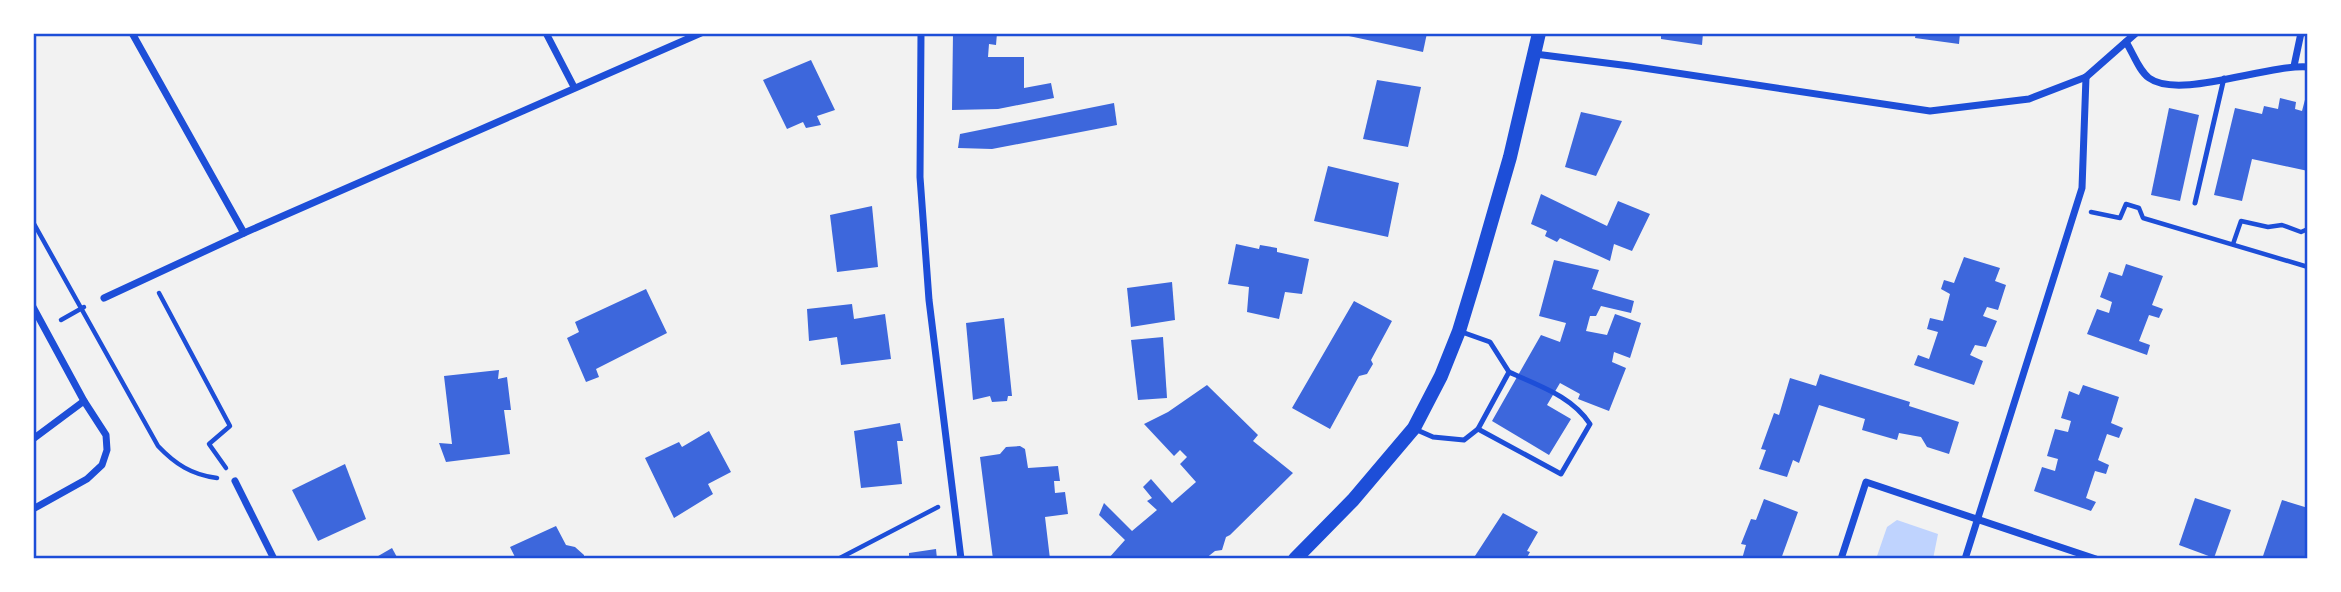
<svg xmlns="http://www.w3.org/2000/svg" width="2341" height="592" font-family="Literata,serif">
	<rect width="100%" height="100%" fill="#f2f2f2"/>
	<polygon fill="#bfd3fe" points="1897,520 1938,534 1933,559 1876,559 1887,527"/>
	<g fill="#3d67dc">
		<polygon points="953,33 997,33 996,45 989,44 988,57 1024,57 1024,88 1051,83 1054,98 998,109 952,110"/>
		<polygon points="1335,33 1427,33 1423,52"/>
		<polygon points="1661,33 1703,33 1702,45 1661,39"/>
		<polygon points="1916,33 1960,33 1959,44 1915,38"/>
		<polygon points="811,60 835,110 817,116 821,125 806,128 803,122 787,129 763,80"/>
		<polygon points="1377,80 1421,87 1408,147 1363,139"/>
		<polygon points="2307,92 2308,171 2252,159 2242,201 2214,195 2235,108 2262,114 2264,106 2278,109 2280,98 2296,102 2295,109 2302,111"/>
		<polygon points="1114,103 1117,125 992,149 958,148 960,134"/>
		<polygon points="2169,108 2199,115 2180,201 2151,195"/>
		<polygon points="1581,112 1622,121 1596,176 1565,167"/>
		<polygon points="1328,166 1399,183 1388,237 1314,221"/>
		<polygon points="1541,194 1607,226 1618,201 1650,214 1632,251 1614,244 1610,261 1560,238 1557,242 1545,236 1547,231 1531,224"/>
		<polygon points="872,206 878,267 837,272 830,215"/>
		<polygon points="1236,244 1259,249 1260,245 1277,248 1277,252 1309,259 1302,294 1285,292 1279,319 1247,312 1249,287 1228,284"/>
		<polygon points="1964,257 2000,268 1995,281 2006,285 1998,310 1987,307 1983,316 1997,321 1986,347 1975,345 1970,355 1983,361 1974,385 1914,365 1918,355 1929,359 1938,332 1927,329 1930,318 1943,321 1950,294 1941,289 1944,280 1954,283"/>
		<polygon points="1554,260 1599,270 1592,289 1634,301 1631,313 1601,306 1596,316 1590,316 1586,331 1607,335 1615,314 1641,323 1630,358 1614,352 1612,362 1626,368 1609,411 1578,399 1580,394 1560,383 1547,405 1571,419 1549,455 1492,421 1541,335 1560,342 1566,323 1539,316"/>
		<polygon points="2126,264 2163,276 2152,305 2163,309 2159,318 2149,315 2139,341 2150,345 2147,355 2087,334 2097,309 2109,313 2112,302 2100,297 2109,272 2122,276"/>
		<polygon points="1172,282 1175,320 1131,327 1127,288"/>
		<polygon points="646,289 667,333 596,369 599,377 586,382 567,338 579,332 575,322"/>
		<polygon points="1354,301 1392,321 1371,360 1373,364 1367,374 1359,376 1330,429 1292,408"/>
		<polygon points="852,304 854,319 885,314 891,359 841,365 837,337 809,341 807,309"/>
		<polygon points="1004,318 1012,396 1008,396 1007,401 992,402 990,396 973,400 966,323"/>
		<polygon points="1163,337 1167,398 1138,400 1131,340"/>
		<polygon points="499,370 498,379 507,377 511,410 504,410 510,454 446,462 439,443 452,444 444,376"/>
		<polygon points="1820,374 1910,402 1909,406 1959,422 1949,454 1927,447 1921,437 1899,433 1897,440 1862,430 1865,419 1819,405 1799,463 1793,460 1787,477 1759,469 1766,450 1761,449 1774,413 1779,415 1790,378 1816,386"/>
		<polygon points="1207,385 1258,435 1253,441 1293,473 1230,535 1226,537 1222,550 1215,551 1205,559 1108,559 1125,540 1099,515 1104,503 1132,531 1157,510 1147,501 1152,498 1143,487 1151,479 1172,503 1196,482 1180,464 1187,457 1180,450 1174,456 1144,424 1168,412"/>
		<polygon points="2083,385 2119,397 2111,423 2123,428 2119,438 2107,434 2098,460 2109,465 2106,474 2095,471 2086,498 2096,502 2091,511 2034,491 2042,467 2055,471 2058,459 2047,456 2055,429 2068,432 2071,421 2061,418 2069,391 2079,395"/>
		<polygon points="900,423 903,441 897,441 902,484 861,488 854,431"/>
		<polygon points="709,431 731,472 708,484 713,494 674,518 645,458 679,442 682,447"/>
		<polygon points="1020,446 1025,449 1028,468 1058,466 1060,481 1054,481 1055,493 1065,492 1068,514 1045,517 1050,559 993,559 980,457 1000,454 1006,447"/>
		<polygon points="345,464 366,519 318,541 292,490"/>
		<polygon points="2195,498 2231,510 2214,558 2179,545"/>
		<polygon points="1764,499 1798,512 1781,559 1742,559 1746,545 1741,544 1751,519 1756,520"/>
		<polygon points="2282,500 2308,508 2308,559 2262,559"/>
		<polygon points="1503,513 1538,532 1527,551 1530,552 1526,559 1473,559"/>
		<polygon points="556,526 566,545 575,547 584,555 584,559 516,559 510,547"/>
		<polygon points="392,548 398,559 373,559"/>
		<polygon points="936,549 937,559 909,559 909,553"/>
	</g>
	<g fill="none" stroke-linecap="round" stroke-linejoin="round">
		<g stroke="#1d4ed8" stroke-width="4.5">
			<polyline points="2091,212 2120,218 2126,204 2139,208 2143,218 2308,267"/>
			<path d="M33,222L158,446C175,464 192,475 217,478"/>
			<polyline points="2233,244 2241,221 2268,227 2282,225 2301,232 2308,229"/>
			<polyline points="159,293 230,426 209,444 226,468"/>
			<polyline points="61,320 84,307"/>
			<polyline points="838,559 938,507"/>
		</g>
		<g stroke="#1d4ed8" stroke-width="5">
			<polyline points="2195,203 2224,78"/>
			<path d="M1478,429L1561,474L1590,424C1572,396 1539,386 1509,372"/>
			<polyline points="1417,430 1433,437 1464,440 1478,429 1509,372 1490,342 1459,331"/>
		</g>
		<g stroke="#1d4ed8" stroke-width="7">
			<polyline points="132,33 244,233"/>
			<polyline points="546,33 574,87"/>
			<polyline points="921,33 920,177 929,300 961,559"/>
			<path d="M2126,42C2133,53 2139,71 2149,78C2179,100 2267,64 2308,67"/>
			<polyline points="1535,54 1630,66 1930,111 2029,99 2086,77 2136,33"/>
			<polyline points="2294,66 2301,33"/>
			<polyline points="104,298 244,233 701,33"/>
			<polyline points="33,307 84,401 106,435 107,450 102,465 87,479 33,509"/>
			<polyline points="33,439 84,401"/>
			<polyline points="235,481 274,559"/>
			<polyline points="1841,559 1866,482 2096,559"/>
			<polyline points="1965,559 2082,188 2086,77"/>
		</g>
		<polyline stroke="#1d4ed8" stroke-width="14" points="1295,559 1353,500 1414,428 1441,376 1459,331 1476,275 1510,157 1539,33"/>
	</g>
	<rect width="2341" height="592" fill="none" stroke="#ffffff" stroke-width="70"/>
	<rect x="35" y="35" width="2271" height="522" fill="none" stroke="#1d4ed8" stroke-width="2.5"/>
</svg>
